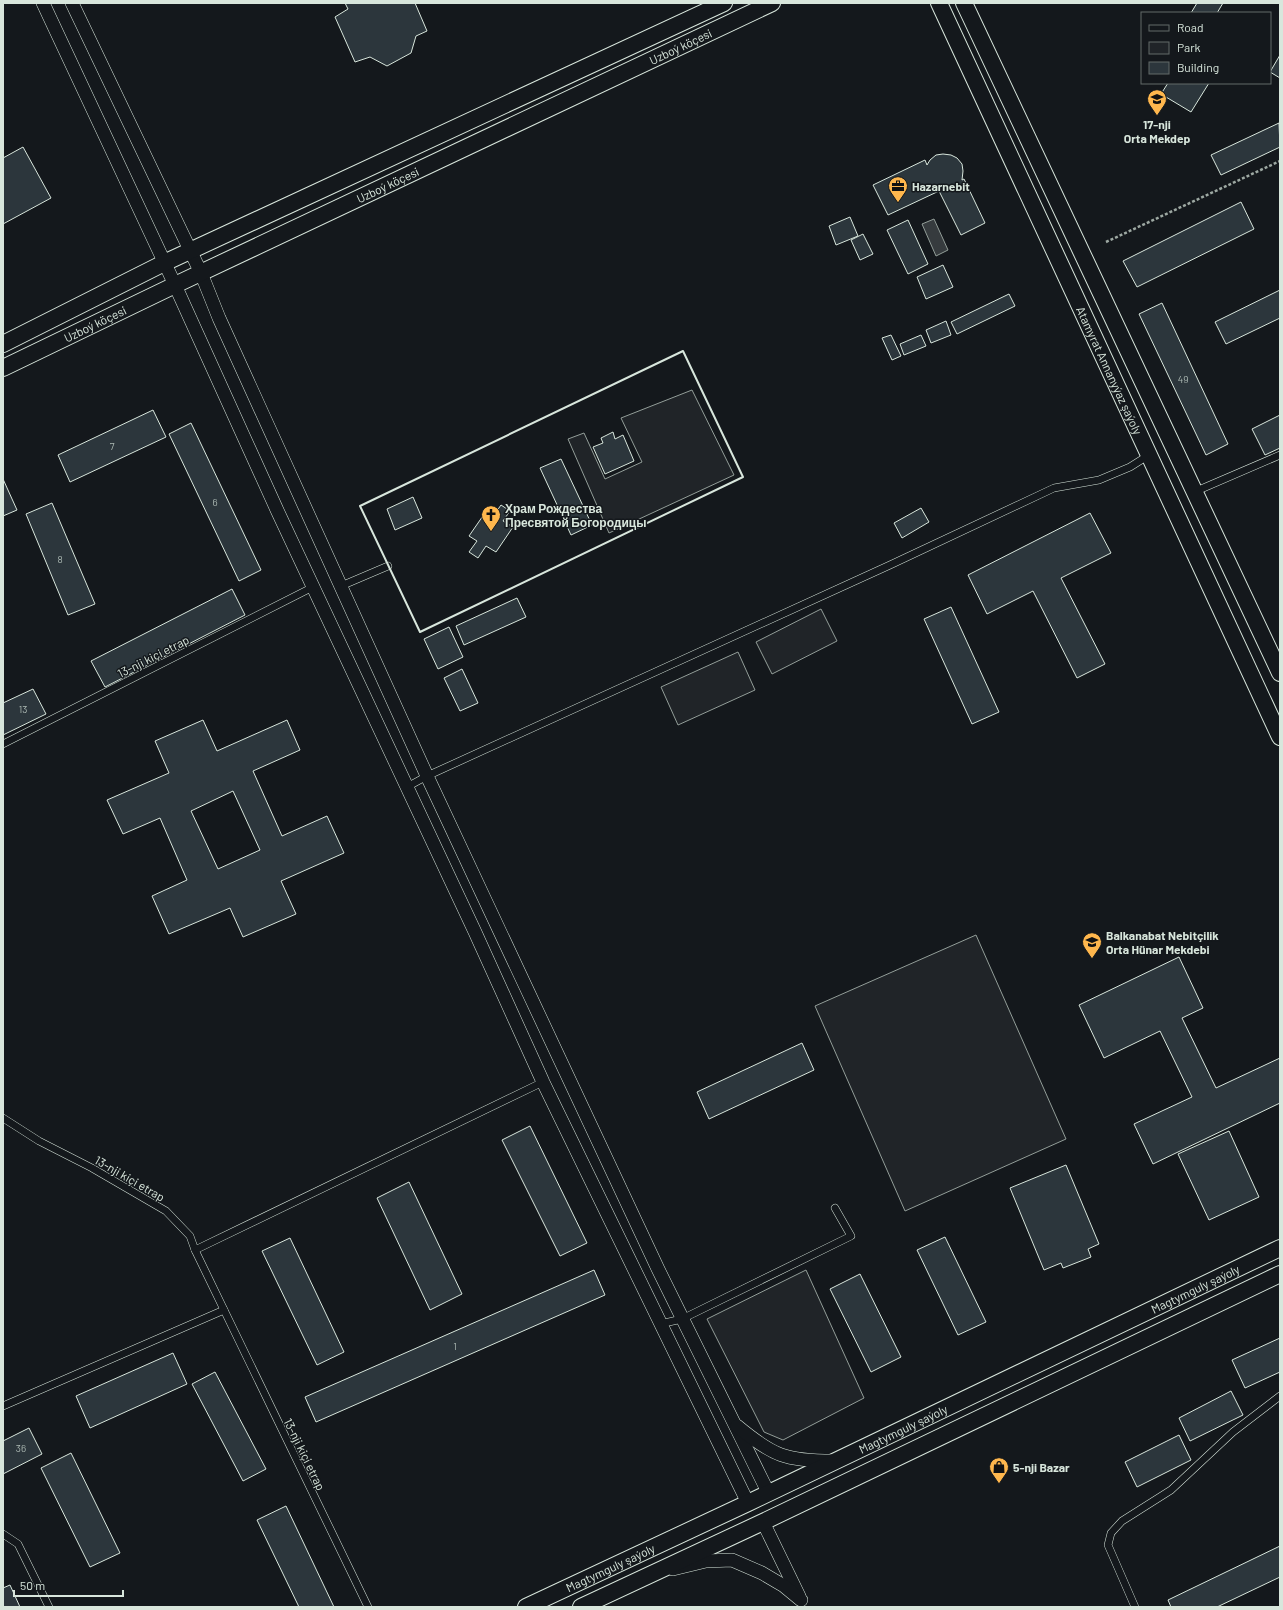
<svg xmlns="http://www.w3.org/2000/svg" width="1283" height="1610" font-family="Barlow,sans-serif">
	<rect width="100%" height="100%" fill="#14181c"/>
	<g fill="#202428" stroke="#939e99">
		<polygon points="692,390 734,475 609,533 568,439 584,433 605,479 642,462 621,418"/>
		<polygon points="821,609 837,641 772,674 756,642"/>
		<polygon points="738,652 755,690 678,725 661,687"/>
		<polygon points="976,935 1066,1139 905,1211 815,1006"/>
		<polygon points="806,1270 864,1398 783,1440 764,1432 707,1319"/>
	</g>
	<polygon fill="#363b3e" stroke="#939e99" points="934,219 948,250 936,256 922,224"/>
	<g fill="#2c363c" stroke="#d8e6dc" fill-rule="evenodd">
		<polygon points="345,3 415,3 427,31 416,36 411,53 387,66 370,57 355,62 335,17 348,9"/>
		<polygon points="1197,3 1223,3 1217,13 1191,13"/>
		<polygon points="1280,55 1280,78 1270,72"/>
		<polygon points="1168,83 1209,83 1191,112 1161,94"/>
		<polygon points="1279,123 1280,147 1221,175 1211,155"/>
		<polygon points="23,147 51,198 3,224 3,158"/>
		<polygon points="943,154 951,155 957,158 962,164 963,171 962,180 964,179 985,223 961,235 939,191 888,215 873,185 925,160 927,165 930,160 936,155"/>
		<polygon points="1241,202 1254,229 1137,287 1123,261"/>
		<polygon points="850,217 858,236 836,245 829,226"/>
		<polygon points="908,220 928,264 908,274 887,230"/>
		<polygon points="863,234 873,254 860,260 851,240"/>
		<polygon points="943,265 953,287 926,299 917,277"/>
		<polygon points="1280,290 1280,318 1226,344 1215,322"/>
		<polygon points="1009,294 1015,306 957,334 951,322"/>
		<polygon points="1162,303 1228,444 1206,455 1139,314"/>
		<polygon points="946,321 951,335 931,343 926,330"/>
		<polygon points="891,335 901,356 892,360 882,338"/>
		<polygon points="921,335 926,346 904,355 900,344"/>
		<polygon points="153,410 166,437 70,482 58,455"/>
		<polygon points="1280,415 1280,448 1265,455 1252,429"/>
		<polygon points="191,423 261,570 239,581 169,434"/>
		<polygon points="613,432 615,439 623,435 634,461 605,474 593,447 603,443 601,438"/>
		<polygon points="561,459 592,525 571,535 540,468"/>
		<polygon points="3,479 17,510 3,516"/>
		<polygon points="413,497 422,518 395,530 387,509"/>
		<polygon points="52,503 95,604 68,615 26,514"/>
		<polygon points="501,505 510,511 503,521 513,527 496,552 486,546 478,558 469,552 477,541 469,536 487,510 494,515"/>
		<polygon points="921,508 929,522 902,538 894,523"/>
		<polygon points="1090,513 1111,553 1061,578 1105,664 1077,678 1033,591 987,614 968,575"/>
		<polygon points="232,589 245,615 105,687 91,661"/>
		<polygon points="517,598 526,617 464,645 456,626"/>
		<polygon points="951,607 999,712 972,724 924,619"/>
		<polygon points="449,627 463,657 438,669 424,639"/>
		<polygon points="462,669 478,703 460,711 444,678"/>
		<polygon points="33,689 46,714 3,735 3,703"/>
		<path d="M203,720L217,751L287,720L300,750L253,771L282,836L327,816L344,853L281,881L296,914L243,937L230,908L169,934L152,896L187,880L160,818L123,834L107,800L169,773L155,741ZM233,791L260,850L218,869L191,811Z"/>
		<polygon points="1179,957 1203,1008 1182,1018 1216,1088 1280,1058 1280,1103 1153,1164 1134,1124 1192,1097 1160,1031 1104,1058 1079,1005"/>
		<polygon points="802,1043 814,1070 709,1119 697,1092"/>
		<polygon points="530,1126 587,1243 560,1256 502,1140"/>
		<polygon points="1229,1131 1259,1197 1209,1220 1178,1154"/>
		<polygon points="1066,1165 1099,1244 1088,1249 1091,1257 1063,1268 1061,1263 1044,1270 1010,1188"/>
		<polygon points="409,1182 462,1294 430,1310 377,1198"/>
		<polygon points="945,1237 986,1322 958,1335 917,1250"/>
		<polygon points="290,1238 344,1352 317,1365 262,1251"/>
		<polygon points="594,1270 605,1295 316,1422 305,1397"/>
		<polygon points="860,1274 901,1357 871,1372 830,1289"/>
		<polygon points="1280,1338 1280,1372 1245,1388 1232,1360"/>
		<polygon points="173,1353 187,1384 90,1428 76,1396"/>
		<polygon points="215,1372 266,1469 243,1481 192,1384"/>
		<polygon points="1231,1391 1243,1415 1190,1441 1179,1418"/>
		<polygon points="29,1428 42,1454 3,1474 3,1441"/>
		<polygon points="1179,1435 1191,1460 1137,1487 1125,1462"/>
		<polygon points="71,1453 120,1553 90,1567 41,1468"/>
		<polygon points="286,1506 334,1607 299,1607 257,1520"/>
		<polygon points="1280,1546 1280,1577 1217,1607 1171,1607 1168,1600"/>
		<polygon points="10,1585 20,1607 3,1607 3,1588"/>
	</g>
	<g fill="none" stroke-linecap="round" stroke-linejoin="round">
		<defs>
			<g id="service">
				<polyline points="1194,492 1280,455"/>
				<polyline points="341,586 388,566"/>
				<polyline points="3,744 313,587"/>
				<polyline points="407,787 427,776 890,565 1054,488 1099,480 1130,467 1149,455"/>
				<polyline points="3,1118 39,1141 92,1168 166,1211 190,1236 195,1250 368,1607"/>
				<polyline points="195,1250 543,1082"/>
				<polyline points="660,1324 682,1319 851,1236 835,1208"/>
				<polyline points="3,1406 224,1310"/>
				<polyline points="3,1534 18,1544 49,1607"/>
				<polyline points="1135,1607 1108,1545 1111,1533 1122,1521 1171,1490 1233,1432 1280,1396"/>
			</g>
			<g id="minor">
				<polyline points="43,3 175,285 277,510 475,932 543,1082 748,1503"/>
				<polyline points="72,3 201,273 219,318 427,776 658,1269 768,1492"/>
				<path d="M737,1426C773,1456 786,1461 833,1461"/>
				<polyline points="763,1522 799,1596"/>
				<polyline points="673,1569 706,1561 732,1560 762,1573 784,1586 801,1600"/>
			</g>
			<g id="tertiary">
				<path id="s1" d="M939,3L1280,737"/>
				<polyline points="964,3 1280,673"/>
				<polyline points="3,344 164,263 724,3"/>
				<path id="s2" d="M3,368L175,285L772,3"/>
				<path id="s3" d="M526,1607L748,1503L1280,1248"/>
				<polyline points="581,1607 763,1522 1280,1274"/>
			</g>
		</defs>
		<use href="#service" stroke="#d8e6dc" stroke-width="8"/>
		<use href="#minor" stroke="#d8e6dc" stroke-width="14"/>
		<use href="#tertiary" stroke="#d8e6dc" stroke-width="18"/>
		<polyline stroke="#9da8a2" stroke-width="2.5" stroke-dasharray="3 2" stroke-linecap="butt" points="1106,242 1280,161"/>
		<use href="#service" stroke="#14181c" stroke-width="7"/>
		<use href="#minor" stroke="#14181c" stroke-width="13"/>
		<use href="#tertiary" stroke="#14181c" stroke-width="16"/>
		<polygon stroke="#d8e6dc" stroke-width="2" points="683,351 743,477 420,632 360,506"/>
	</g>
	<defs>
		<symbol id="school-pin" viewBox="-11 -11 22 30"><path d="M0 17L-7.5 6A9.5 9.5 0 1 1 7.5 6Z" fill="#ffb74d" stroke="#14181c"/><path d="M0-5L7-2L0 1L-7-2ZM-4 1L0 2.5L4 1V4Q0 6-4 4Z" fill="#111"/></symbol>
		<symbol id="office-pin" viewBox="-11 -11 22 30"><path d="M0 17L-7.5 6A9.5 9.5 0 1 1 7.5 6Z" fill="#ffb74d" stroke="#14181c"/><path d="M-6-3h4V-5.5h4V-3h4V5H-6ZM-1-4.5V-3h2v-1.5ZM-6 0V1H6V0Z" fill="#111"/></symbol>
		<symbol id="church-pin" viewBox="-11 -11 22 30"><path d="M0 17L-7.5 6A9.5 9.5 0 1 1 7.5 6Z" fill="#ffb74d" stroke="#14181c"/><path d="M-1.2-6h2.4v3.5h3.3v2.4h-3.3V6h-2.4V-.1h-3.3v-2.4h3.3Z" fill="#111"/></symbol>
		<symbol id="university-pin" viewBox="-11 -11 22 30"><path d="M0 17L-7.5 6A9.5 9.5 0 1 1 7.5 6Z" fill="#ffb74d" stroke="#14181c"/><path d="M0-5L7-2L0 1L-7-2ZM-4 1L0 2.5L4 1V4Q0 6-4 4Z" fill="#111"/></symbol>
		<symbol id="shop-pin" viewBox="-11 -11 22 30"><path d="M0 17L-7.5 6A9.5 9.5 0 1 1 7.5 6Z" fill="#ffb74d" stroke="#14181c"/><path d="M-5-2.5h2.3a2.7 3.5 0 0 1 5.4 0H5L5.5 6h-11ZM-1.5-2.5h3a1.5 2.3 0 0 0-3 0Z" fill="#111"/></symbol>
	</defs>
	<g fill-rule="evenodd">
		<use href="#school-pin" x="1146" y="88" width="22" height="30"/>
		<use href="#office-pin" x="887" y="175" width="22" height="30"/>
		<use href="#church-pin" x="480" y="504" width="22" height="30"/>
		<use href="#university-pin" x="1081" y="931" width="22" height="30"/>
		<use href="#shop-pin" x="988" y="1456" width="22" height="30"/>
	</g>
	<g text-anchor="middle" dominant-baseline="central" stroke-width="3" stroke-linejoin="round" paint-order="stroke">
		<g font-size="10" fill="#adbab4">
			<text x="1183" y="379">49</text>
			<text x="112" y="446">7</text>
			<text x="215" y="502">6</text>
			<text x="60" y="559">8</text>
			<text x="23" y="709">13</text>
			<text x="455" y="1346">1</text>
			<text x="21" y="1448">36</text>
		</g>
		<g font-size="12" fill="#d8e6dc" stroke="#14181c">
			<text stroke="none"><textPath href="#s2" startOffset="750">Uzboý köçesi</textPath></text>
			<text stroke="none"><textPath href="#s2" startOffset="426">Uzboý köçesi</textPath></text>
			<text stroke="none"><textPath href="#s2" startOffset="102">Uzboý köçesi</textPath></text>
			<text stroke="none"><textPath href="#s1" startOffset="405">Atamyrat Annanyýaz şaýoly</textPath></text>
			<text transform="translate(153 656) rotate(-27)">13-nji kiçi etrap</text>
			<text transform="translate(130 1178) rotate(30)">13-nji kiçi etrap</text>
			<text stroke="none"><textPath href="#s3" startOffset="741">Magtymguly şaýoly</textPath></text>
			<text stroke="none"><textPath href="#s3" startOffset="417">Magtymguly şaýoly</textPath></text>
			<text transform="translate(305 1454) rotate(64)">13-nji kiçi etrap</text>
			<text stroke="none"><textPath href="#s3" startOffset="93">Magtymguly şaýoly</textPath></text>
		</g>
		<g font-size="12" font-weight="bold" fill="#d8e6dc" stroke="#14181c" text-anchor="start">
			<text x="1157" y="124" text-anchor="middle">17-nji<tspan x="1157" dy="14">Orta Mekdep</tspan></text>
			<text x="912" y="186">Hazarnebit</text>
			<text x="505" y="508">Храм Рождества<tspan x="505" dy="14">Пресвятой Богородицы</tspan></text>
			<text x="1106" y="935">Balkanabat Nebitçilik<tspan x="1106" dy="14">Orta Hünar Mekdebi</tspan></text>
			<text x="1013" y="1467">5-nji Bazar</text>
		</g>
	</g>
	<rect width="1283" height="1610" fill="none" stroke="#d8e6dc" stroke-width="8"/>
	<rect x="1141" y="12" width="130" height="72" fill="#14181c" stroke="#626a69"/>
	<rect x="1149" y="25" width="20" height="6" fill="#14181c" stroke="#626a69"/>
	<text x="1177" y="32" font-size="12" fill="#d8e6dc">Road</text>
	<rect x="1149" y="42" width="20" height="12" fill="#202428" stroke="#626a69"/>
	<text x="1177" y="52" font-size="12" fill="#d8e6dc">Park</text>
	<rect x="1149" y="62" width="20" height="12" fill="#2c363c" stroke="#626a69"/>
	<text x="1177" y="72" font-size="12" fill="#d8e6dc">Building</text>
	<path d="M14 1590v6h109v-6" fill="none" stroke="#d8e6dc" stroke-width="2"/>
	<text x="20" y="1590" font-size="12" fill="#d8e6dc" stroke="#14181c" stroke-width="3" paint-order="stroke">50 m</text>
</svg>
